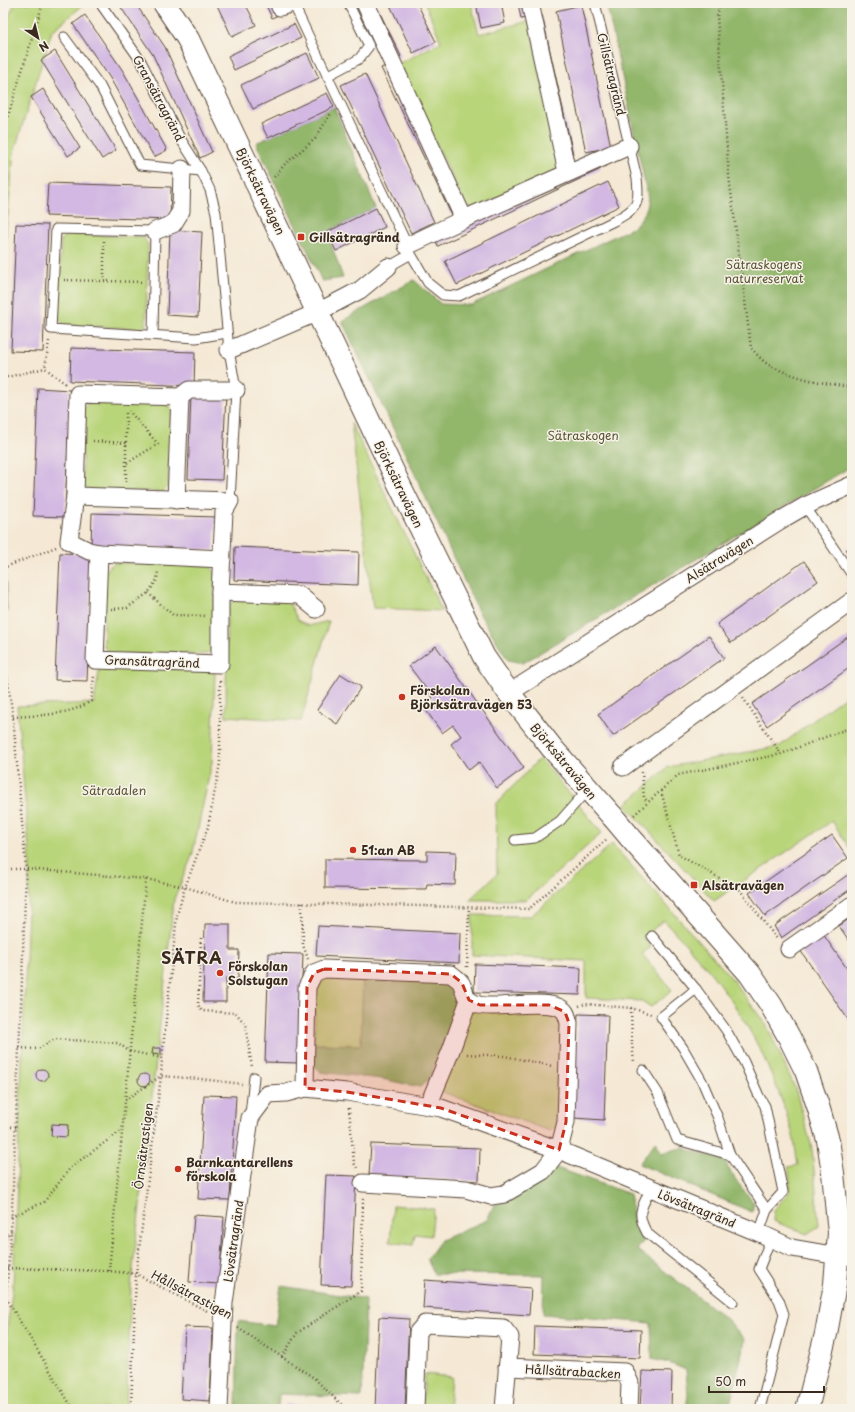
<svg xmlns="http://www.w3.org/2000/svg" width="855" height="1412" font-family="'Playpen Sans',sans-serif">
	<rect width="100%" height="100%" fill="#f7f3e8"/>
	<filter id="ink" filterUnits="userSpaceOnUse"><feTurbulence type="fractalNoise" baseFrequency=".025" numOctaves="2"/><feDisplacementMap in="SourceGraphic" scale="8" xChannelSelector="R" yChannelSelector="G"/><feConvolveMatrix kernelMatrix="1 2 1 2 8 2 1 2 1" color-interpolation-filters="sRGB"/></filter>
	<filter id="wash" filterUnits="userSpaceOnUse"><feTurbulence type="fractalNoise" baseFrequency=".012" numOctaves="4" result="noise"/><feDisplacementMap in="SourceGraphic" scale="16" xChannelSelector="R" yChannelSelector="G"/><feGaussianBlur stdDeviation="0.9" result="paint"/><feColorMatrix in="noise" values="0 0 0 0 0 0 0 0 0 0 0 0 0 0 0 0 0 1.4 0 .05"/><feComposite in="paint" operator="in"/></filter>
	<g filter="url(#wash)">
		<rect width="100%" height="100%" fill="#f5e9d5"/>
		<g fill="#b9d57a" stroke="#7a804c">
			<polygon points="15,3 86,3 52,31 14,152 3,264 3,30"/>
			<polygon points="425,3 471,3 479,34 529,21 560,166 558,170 473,209 466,206 398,64 441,42"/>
			<polygon points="67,234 143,237 148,244 146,324 142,329 64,325 58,317 61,239"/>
			<polygon points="90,401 165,402 172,410 168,487 163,492 90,490 82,485 83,409"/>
			<polygon points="351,423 442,611 373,608"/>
			<polygon points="113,563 209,565 216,573 212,649 207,654 110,654 104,647 104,573"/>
			<polygon points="235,600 288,601 298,620 308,626 329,621 301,721 226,716 227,606"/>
			<polygon points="100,665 215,671 212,762 192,856 174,899 131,1286 126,1409 3,1409 3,1359 13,1285 30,860 17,706 94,703"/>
			<polygon points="852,691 852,852 832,821 714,901 625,805 668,767 780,746"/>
			<polygon points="540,758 602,833 526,900 469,900 497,874 496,804"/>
			<path d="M612,844L728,974L767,1026L795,1088L812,1148L819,1226L807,1234L773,1221L774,1210L789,1192L790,1181L788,1167L798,1165C796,1154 795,1142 792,1132C778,1083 755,1033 725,992C708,967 684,943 664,920L643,938L651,947L642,954L672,990L651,1007L642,1001L586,998V961L472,955V915L531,916Z"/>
			<polygon points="316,975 363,977 361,1045 314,1044"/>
			<polygon points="470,1009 557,1013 562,1018 557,1126 550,1131 443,1092 437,1085"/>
			<polygon points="393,1205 434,1209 431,1236 415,1234 413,1245 390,1242"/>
			<polygon points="425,1374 452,1377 449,1409 422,1406"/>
		</g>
		<g fill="#92b66a" stroke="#667044">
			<polygon points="617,3 852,3 852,466 523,663 508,660 478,611 412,468 342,321 414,280 441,304 471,305 634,227 645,213 648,198 607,6"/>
			<polygon points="334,107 376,208 327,232 343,278 322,281 256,143"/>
			<polygon points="3,531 7,612 3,612"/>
			<polygon points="363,977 451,980 457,987 459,1006 429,1079 420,1087 382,1079 320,1072 314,1067 314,1044 361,1045"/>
			<polygon points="656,1141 661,1153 682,1148 723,1160 738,1183 754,1203 752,1212 639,1164"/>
			<polygon points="554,1167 630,1194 635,1228 644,1240 637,1250 728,1320 745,1340 729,1409 686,1409 688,1394 686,1370 669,1363 652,1359 651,1323 543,1314 544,1275 434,1274 427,1259 441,1240 487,1220 494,1205 509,1200"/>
			<polygon points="281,1286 366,1299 362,1397 279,1394 278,1409 236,1409 238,1321 275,1326"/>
		</g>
		<g id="blocks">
			<g fill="#d2b8e2">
				<polygon points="118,3 135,3 165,47 212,152 200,158 153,55"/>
				<polygon points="216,3 245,3 256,25 232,37"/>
				<polygon points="265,3 272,3 278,15 272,18"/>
				<polygon points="369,3 375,3 401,56 396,58"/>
				<polygon points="389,3 417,3 436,42 413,53"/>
				<polygon points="476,3 501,3 505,23 481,28"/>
				<polygon points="518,3 523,3 527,18 521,19"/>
				<polygon points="581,5 611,147 586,152 556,11"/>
				<polygon points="85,15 123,71 167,150 154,157 110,78 73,24"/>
				<polygon points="542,15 573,154 568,155 536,16"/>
				<polygon points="294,24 301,38 234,70 228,56"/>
				<polygon points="55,51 116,150 102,159 41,60"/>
				<polygon points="307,53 319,78 253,109 241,85"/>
				<polygon points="386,66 456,212 451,214 381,68"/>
				<polygon points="365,74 434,222 411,233 341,85"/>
				<polygon points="43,89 80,148 68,156 31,97"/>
				<polygon points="327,93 334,107 268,138 261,124"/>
				<polygon points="598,164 601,169 438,246 436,241"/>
				<polygon points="608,182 619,206 457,285 445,261"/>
				<polygon points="48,183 171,187 170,220 46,216"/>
				<polygon points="376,208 385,227 336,251 327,232"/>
				<polygon points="16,224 48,225 43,352 11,351"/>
				<polygon points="170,230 202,232 198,317 167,315"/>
				<polygon points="71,348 195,352 194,386 70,381"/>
				<polygon points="38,388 70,390 65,517 33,516"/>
				<polygon points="191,394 226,395 222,480 188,479"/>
				<polygon points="92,513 216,517 214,550 91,546"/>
				<polygon points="852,546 852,559 846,550"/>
				<polygon points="235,547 359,552 358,585 234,580"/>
				<polygon points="60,553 92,554 87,681 55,680"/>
				<polygon points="804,561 818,581 731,643 717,624"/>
				<polygon points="852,634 852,666 767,726 752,704"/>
				<polygon points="709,636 724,658 613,736 598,714"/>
				<polygon points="436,646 524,768 497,788 479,762 469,770 451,744 461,736 453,725 442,733 423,706 433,698 409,666"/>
				<polygon points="341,674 361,687 337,724 317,710"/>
				<polygon points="832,835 848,858 765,916 749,893"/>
				<polygon points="427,851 456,852 455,885 427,884 426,889 325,888 325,859 427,860"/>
				<polygon points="852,872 852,888 781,938 774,926"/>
				<polygon points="850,918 852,921 852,945 839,926"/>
				<polygon points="205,924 230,924 230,950 239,950 238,979 226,978 226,1002 203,1002"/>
				<polygon points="318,926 460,933 459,963 316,956"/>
				<polygon points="823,934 852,976 852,1025 800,950"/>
				<polygon points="269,953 303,954 299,1063 265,1062"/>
				<polygon points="475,964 581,968 580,995 474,992"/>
				<polygon points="578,1014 608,1015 604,1120 573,1118"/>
				<polygon points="153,1048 161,1048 161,1055 152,1054"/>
				<circle cx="42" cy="1075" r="6"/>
				<circle cx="144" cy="1080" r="6"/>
				<polygon points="204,1095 236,1096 230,1200 198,1199"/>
				<polygon points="52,1124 68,1125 67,1137 51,1136"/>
				<polygon points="371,1144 480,1148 479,1181 369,1176"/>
				<polygon points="326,1175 356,1176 351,1286 321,1285"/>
				<polygon points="194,1215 224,1217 219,1284 189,1282"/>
				<polygon points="425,1280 531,1288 529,1315 423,1308"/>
				<polygon points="379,1317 409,1319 405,1409 375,1409"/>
				<polygon points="535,1326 641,1330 640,1358 534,1354"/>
				<polygon points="185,1327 213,1328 210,1401 181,1399"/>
				<polygon points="642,1371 672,1372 671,1409 640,1409"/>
				<polygon points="285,1404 313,1406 313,1409 284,1409"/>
			</g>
		</g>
	</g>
	<g filter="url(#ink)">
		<use href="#blocks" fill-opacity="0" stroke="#574739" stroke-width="1"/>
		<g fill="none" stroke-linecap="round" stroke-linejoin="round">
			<defs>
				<g id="lane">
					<polyline points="293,3 409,249"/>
					<polyline points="102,6 141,61 180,138 201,171 210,190 216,213 229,350 236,390 230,501"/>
					<polyline points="64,37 100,86 140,165 201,171"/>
					<polyline points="327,76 359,59 369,46 348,3"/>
					<path d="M388,267L411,254L428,283L443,295L459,296L614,221C637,208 640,206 637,178L595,3"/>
					<polyline points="153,335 155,231 56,229 51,329 196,338 227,333"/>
					<polyline points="805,506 852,575"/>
					<polyline points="515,840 535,838 560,821 588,789"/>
					<polyline points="652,936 696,989 726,1030 744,1062 759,1096 765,1106 783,1192 767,1210 759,1233"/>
					<polyline points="696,989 661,1017 683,1048 702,1081 718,1118 730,1155 767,1210"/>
					<polyline points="643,1070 658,1093 677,1140 730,1155"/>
					<polyline points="250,1115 254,1077"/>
					<path d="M651,1189C641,1208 636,1213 647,1233L733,1302"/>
					<polyline points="760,1409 784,1314 779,1300 759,1269 771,1238"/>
				</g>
				<g id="street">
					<polyline points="279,3 280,7 293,3"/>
					<polyline points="365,3 464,219"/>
					<polyline points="530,3 567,172"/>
					<polyline points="155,231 173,224 181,211 182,169"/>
					<polyline points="407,246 464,219 629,146"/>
					<polyline points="229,350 318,312 360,290 388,267"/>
					<polyline points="180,397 189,390 236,390"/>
					<polyline points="75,496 230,501 224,512 220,592 299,595 316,609"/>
					<polyline points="176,500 180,397 78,394 75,496 69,541 89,551 99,553 222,559"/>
					<polyline points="99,553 95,660 220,664 220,592"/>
					<polyline points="509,693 779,521 805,506 852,485"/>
					<polyline points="623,767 852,601"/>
					<polyline points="789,949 852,905"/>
					<path d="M305,1088L307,987L314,973L324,969L451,974C455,977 461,981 462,985C467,997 464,1000 479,1005C496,1010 554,996 565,1012C567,1015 568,1020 569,1023L566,1122L559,1150L543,1171L504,1194L491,1196L466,1189L363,1183"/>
					<polyline points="428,1106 450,1053 469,1000"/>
					<polyline points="507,1367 625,1372 630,1383 629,1409"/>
					<polyline points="219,1409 224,1303 250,1118 268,1094 286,1093 305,1088 347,1092 441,1108 559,1150 764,1235 792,1248 838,1256 852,1256"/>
					<polyline points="415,1409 418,1332 425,1324 503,1328 510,1337 504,1409"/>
				</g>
				<g id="secondary">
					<polyline points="164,3 188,39 398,482 484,657 509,693 552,748 613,817"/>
					<polyline points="629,836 750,974 771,1005 789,1037 806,1071 818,1106 828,1140 833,1173 839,1233 835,1284 826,1334 807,1409"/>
				</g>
			</defs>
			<use href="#lane" stroke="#574739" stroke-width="11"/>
			<use href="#street" stroke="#574739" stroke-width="19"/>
			<use href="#secondary" stroke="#574739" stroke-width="24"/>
			<g stroke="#574739" stroke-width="2.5" stroke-dasharray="1 3" stroke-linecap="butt">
				<path d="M720,3L717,16L729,176L751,348C756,353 762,361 769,365C794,378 824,384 852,387"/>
				<polyline points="3,132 43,3"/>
				<polyline points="274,177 285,164 315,139 331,113"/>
				<polyline points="104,241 104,281"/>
				<polyline points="64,280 143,282"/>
				<polyline points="49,341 45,368 67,385"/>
				<polyline points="3,378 45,368"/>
				<polyline points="93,441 126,443"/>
				<polyline points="127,463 158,444 129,411"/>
				<polyline points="126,482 126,411"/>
				<polyline points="3,568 56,547"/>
				<polyline points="148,593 173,615 205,616"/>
				<polyline points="111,609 127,608 148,593 157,580 158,571"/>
				<polyline points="3,647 13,717 26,869 22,980 11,1231 6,1298 3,1409"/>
				<polyline points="743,698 781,754"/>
				<path d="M13,717C39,715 69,716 91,701L94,676"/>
				<polyline points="642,772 644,798 648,802"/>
				<polyline points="661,791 679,855 740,890 777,939"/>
				<polyline points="634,815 678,775 781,754 852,727"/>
				<polyline points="3,869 26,869 146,879 185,887 235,902 422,906 529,909 608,838"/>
				<polyline points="302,903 303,945 308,959"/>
				<polyline points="201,938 198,1005 202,1011 236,1013 245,1024 252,1067"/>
				<polyline points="467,967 469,907"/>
				<polyline points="579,1006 585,1004 631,1008 651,1014"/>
				<polyline points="631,1008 632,1043 634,1062"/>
				<polyline points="19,1048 38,1049 55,1039 118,1043 129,1051 162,1058"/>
				<polyline points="467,1054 505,1056 552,1066"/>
				<polyline points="125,1100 161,1076 201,1079 242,1084"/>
				<polyline points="349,1108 354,1163 357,1168"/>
				<polyline points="3,1127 16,1127"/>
				<polyline points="11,1217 44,1202 71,1167 122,1130"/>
				<polyline points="3,1241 11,1231"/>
				<polyline points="3,1268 109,1271 136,1274 207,1311"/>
				<polyline points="109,1271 146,879"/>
				<polyline points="6,1298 73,1409"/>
				<polyline points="238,1328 314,1378 346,1409"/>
				<polyline points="282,1357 297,1333 361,1291 363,1198"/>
				<polyline points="131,1409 136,1274 161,1076 162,1058 177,915 185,887 208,827 220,763 220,678"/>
			</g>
			<use href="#lane" stroke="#fff" stroke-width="9"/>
			<use href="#street" stroke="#fff" stroke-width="17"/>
			<use href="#secondary" stroke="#fff" stroke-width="22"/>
			<defs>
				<polyline id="secondary-bridge" points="613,817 629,836"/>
			</defs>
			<use href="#secondary-bridge" stroke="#574739" stroke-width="24" stroke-linecap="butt"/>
			<use href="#secondary-bridge" stroke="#fff" stroke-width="22"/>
		</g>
	</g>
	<path fill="#c8321e" fill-opacity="0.2" stroke="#c8321e" stroke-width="3" stroke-dasharray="8 5" stroke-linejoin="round" d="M324,969L451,974L462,983L469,1000L480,1005H549L565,1012L569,1023L566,1122L559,1150L441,1108L347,1092L305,1088L307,987L314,973Z"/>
	<g fill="#c8321e" stroke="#f7f3e8" stroke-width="1.5">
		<rect x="297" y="233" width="8" height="8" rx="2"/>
		<circle cx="402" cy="697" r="4"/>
		<circle cx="353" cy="850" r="4"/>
		<rect x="690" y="881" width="8" height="8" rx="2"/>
		<circle cx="220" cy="973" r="4"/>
		<circle cx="178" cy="1169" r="4"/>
	</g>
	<g text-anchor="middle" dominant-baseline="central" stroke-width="3" stroke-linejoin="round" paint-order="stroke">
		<g font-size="12" fill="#3b2a1e" stroke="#f7f3e8">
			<text transform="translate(612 74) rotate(76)">Gillsätragränd</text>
			<text transform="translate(159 98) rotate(62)">Gransätragränd</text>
			<text transform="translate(261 191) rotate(64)">Björksätravägen</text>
			<text transform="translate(399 484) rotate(64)">Björksätravägen</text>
			<text transform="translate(719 559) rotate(-32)">Alsätravägen</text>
			<text transform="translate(152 661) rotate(2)">Gransätragränd</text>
			<text transform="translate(564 761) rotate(50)">Björksätravägen</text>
			<text transform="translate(143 1146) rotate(-83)">Örnsätrastigen</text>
			<text transform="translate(697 1208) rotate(22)">Lövsätragränd</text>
			<text transform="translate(233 1241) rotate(-82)">Lövsätragränd</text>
			<text transform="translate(192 1294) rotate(28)">Hållsätrastigen</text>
			<text transform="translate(573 1371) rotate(3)">Hållsätrabacken</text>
		</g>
		<g font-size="12" font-weight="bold" fill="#3b2a1e" stroke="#f7f3e8" text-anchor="start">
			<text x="309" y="237">Gillsätragränd</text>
			<text x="410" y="690">Förskolan<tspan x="410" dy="14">Björksätravägen 53</tspan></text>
			<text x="361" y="850">51:an AB</text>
			<text x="702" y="885">Alsätravägen</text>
			<text x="228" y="966">Förskolan<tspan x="228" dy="14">Solstugan</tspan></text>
			<text x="186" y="1162">Barnkantarellens<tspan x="186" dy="14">förskola</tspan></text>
		</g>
		<g font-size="12" fill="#5a5535" stroke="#f7f3e8">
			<text x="764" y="264">Sätraskogens<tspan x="764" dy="14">naturreservat</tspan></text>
			<text x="583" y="435">Sätraskogen</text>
			<text x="114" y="790">Sätradalen</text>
		</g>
		<g font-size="16" font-weight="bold" letter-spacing="1" fill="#3b2a1e" stroke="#f7f3e8">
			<text x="192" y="957">SÄTRA</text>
		</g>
	</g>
	<rect width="855" height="1412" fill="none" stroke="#f7f3e8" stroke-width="16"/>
	<g transform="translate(38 38) rotate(145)" stroke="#f7f3e8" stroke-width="3" paint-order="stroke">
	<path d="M0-3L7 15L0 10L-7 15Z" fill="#3b2a1e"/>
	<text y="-6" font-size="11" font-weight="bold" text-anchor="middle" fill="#3b2a1e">N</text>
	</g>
	<path d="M709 1386v6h115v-6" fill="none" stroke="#3b2a1e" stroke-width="2"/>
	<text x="715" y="1386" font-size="12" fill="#3b2a1e" stroke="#f7f3e8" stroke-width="3" paint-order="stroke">50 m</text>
</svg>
